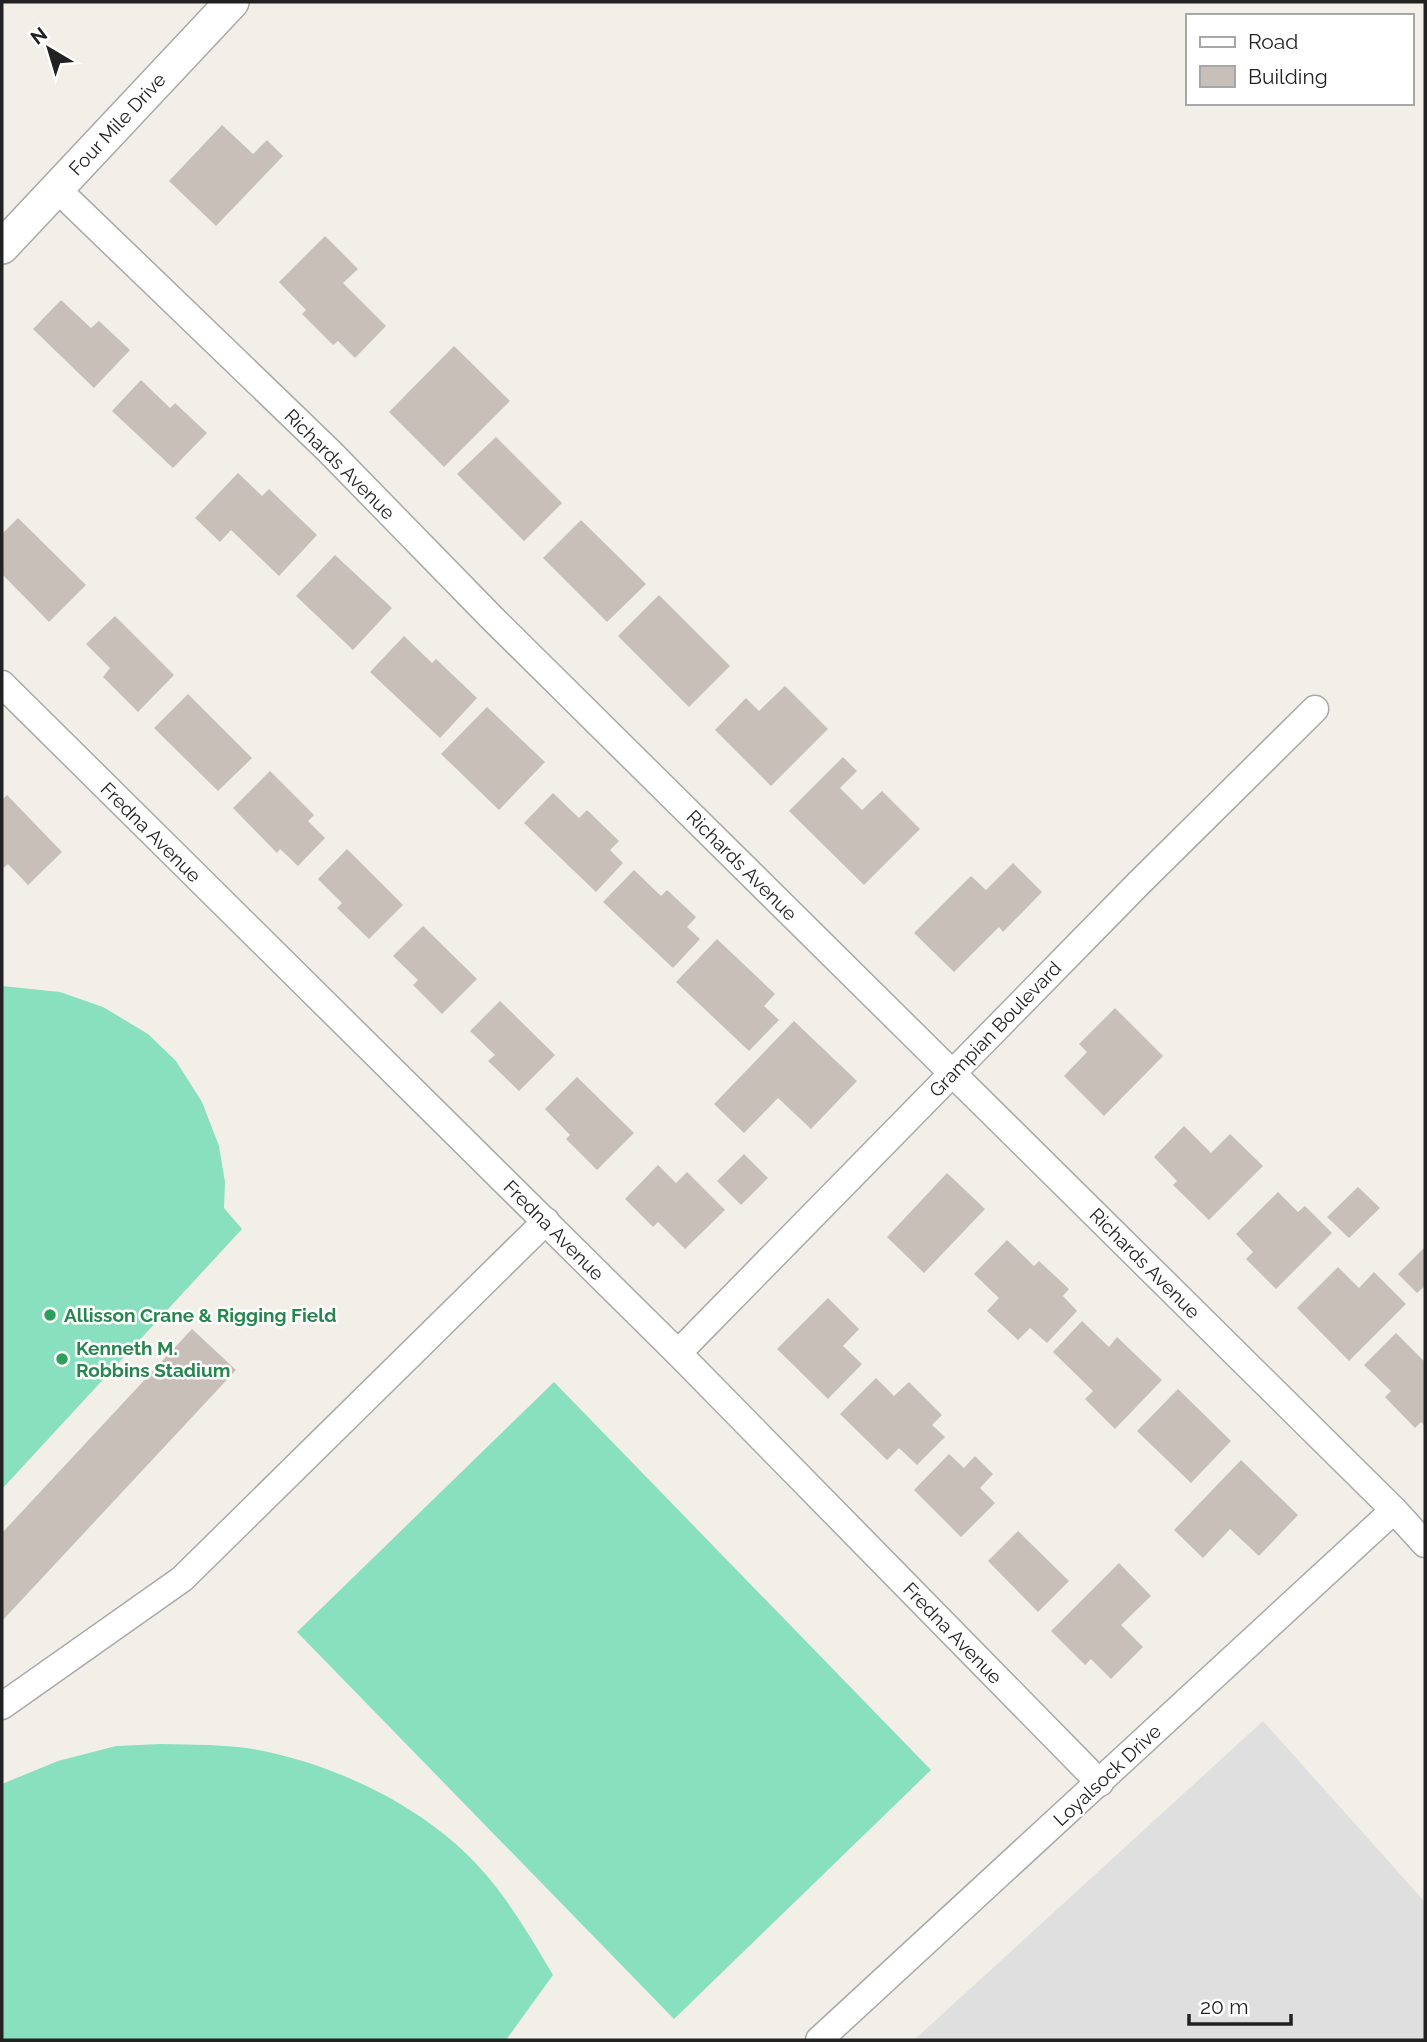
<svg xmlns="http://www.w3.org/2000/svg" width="1427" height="2042" font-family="Raleway,sans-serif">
	<rect width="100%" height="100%" fill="#f2efe9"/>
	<polygon fill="#e0dfdf" points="1263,1721 1425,1902 1425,2040 914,2040"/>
	<g fill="#88e0be">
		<polygon points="2,986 60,992 103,1007 148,1034 176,1061 202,1102 219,1146 225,1182 224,1208 242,1229 2,1489"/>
		<polygon points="554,1382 931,1770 674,2019 297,1632"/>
		<path d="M161,1744C197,1745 233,1744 268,1752C347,1769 435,1813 488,1877C513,1907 533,1941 553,1975L506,2040H2V1784L58,1761L116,1746Z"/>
	</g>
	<g fill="#c7bfb8">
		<polygon points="222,125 253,154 267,140 283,156 216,226 169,181"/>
		<polygon points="325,236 358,269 343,283 386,326 355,358 338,341 333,345 302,314 306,310 279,282"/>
		<polygon points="61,300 91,328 99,321 130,350 94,388 33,329"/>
		<polygon points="454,346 510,401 444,467 389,412"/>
		<polygon points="141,380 170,408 175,403 207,433 173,468 112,411"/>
		<polygon points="496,437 562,503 524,541 457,474"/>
		<polygon points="238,473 262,496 269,489 317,535 279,576 231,530 220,542 195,518"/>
		<polygon points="18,518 86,585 49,622 2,574 2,534"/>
		<polygon points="581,520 646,584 607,622 543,558"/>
		<polygon points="335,555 392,608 353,650 296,596"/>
		<polygon points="659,595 730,666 689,707 618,636"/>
		<polygon points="115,616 174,675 138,712 103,677 110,668 86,644"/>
		<polygon points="404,636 432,663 436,659 477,698 440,738 370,672"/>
		<polygon points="785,686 828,729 771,786 715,730 746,698 759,711"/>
		<polygon points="188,694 252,758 218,791 154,728"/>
		<polygon points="487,707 545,762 499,810 441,754"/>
		<polygon points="843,757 857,771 840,788 862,810 882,791 920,829 864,885 789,811"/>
		<polygon points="270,771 314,815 308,821 325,838 298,866 280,849 277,853 233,808"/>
		<polygon points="553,793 579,818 587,810 619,841 610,850 623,863 596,892 524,823"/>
		<polygon points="7,795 62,852 28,885 8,864 2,869 2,800"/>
		<polygon points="347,849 403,905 369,939 337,908 342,903 318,879"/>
		<polygon points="1013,863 1042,892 1003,932 999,927 954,972 914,933 971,876 986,890"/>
		<polygon points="634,870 661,896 667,890 696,917 687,927 700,939 673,968 603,902"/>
		<polygon points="423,926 477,979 442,1014 413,985 418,980 393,956"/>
		<polygon points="717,939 775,994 764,1006 779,1020 749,1051 676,982"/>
		<polygon points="500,1001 555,1055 519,1091 488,1061 495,1055 470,1031"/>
		<polygon points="1115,1008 1163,1056 1104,1116 1064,1076 1087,1052 1079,1044"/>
		<polygon points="794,1021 857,1081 811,1129 778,1098 744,1133 714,1104"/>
		<polygon points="577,1077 634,1133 597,1170 566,1139 570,1135 545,1109"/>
		<polygon points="1184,1126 1211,1153 1230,1134 1263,1166 1209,1220 1173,1185 1177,1181 1154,1157"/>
		<polygon points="744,1154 768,1178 741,1205 717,1181"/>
		<polygon points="658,1165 676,1183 687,1172 725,1210 685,1249 658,1222 653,1227 625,1199"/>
		<polygon points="947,1173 985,1209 924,1273 887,1237"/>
		<polygon points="1358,1187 1380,1208 1349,1238 1327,1217"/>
		<polygon points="1278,1192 1298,1212 1305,1206 1332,1233 1276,1289 1246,1259 1253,1252 1236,1234"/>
		<polygon points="1007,1240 1034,1266 1039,1261 1069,1289 1063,1296 1077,1311 1047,1343 1030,1328 1018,1340 987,1311 999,1298 974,1274"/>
		<polygon points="1425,1247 1425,1286 1417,1293 1398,1274"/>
		<polygon points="1338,1267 1359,1288 1374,1272 1406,1304 1349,1361 1297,1308"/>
		<polygon points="828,1298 859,1329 843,1346 862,1364 828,1399 777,1349"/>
		<polygon points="1082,1321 1109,1347 1117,1337 1162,1380 1115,1429 1085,1399 1093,1391 1053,1352"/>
		<polygon points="192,1329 236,1370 2,1621 2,1533"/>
		<polygon points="1396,1333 1425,1362 1425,1426 1421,1422 1415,1428 1385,1397 1391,1391 1364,1365"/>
		<polygon points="876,1378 894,1396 909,1382 942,1415 932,1425 945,1437 917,1465 899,1448 887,1460 840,1414"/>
		<polygon points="1178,1389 1231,1441 1191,1483 1137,1431"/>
		<polygon points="949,1454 964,1468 975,1456 993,1474 980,1488 995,1503 961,1537 914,1490"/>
		<polygon points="1241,1460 1298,1515 1259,1556 1230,1529 1203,1558 1174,1530"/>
		<polygon points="1018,1531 1069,1581 1038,1612 988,1561"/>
		<polygon points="1119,1563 1151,1596 1121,1625 1143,1647 1111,1679 1091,1659 1085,1665 1051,1631"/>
	</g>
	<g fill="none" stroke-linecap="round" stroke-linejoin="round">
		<defs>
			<g id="minor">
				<polyline points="56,188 329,451 492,618 1394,1510 1425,1544"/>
				<polyline points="2,684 678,1353 1100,1783"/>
				<polyline points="678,1353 1139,883 1315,709"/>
				<polyline points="2,1706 182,1579 546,1221"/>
				<polyline points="819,2040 1394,1510"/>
			</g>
			<polyline id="tertiary" points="2,247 232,2"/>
		</defs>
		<use href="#minor" stroke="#a9a9a9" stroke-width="29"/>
		<use href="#tertiary" stroke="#a9a9a9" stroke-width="36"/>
		<use href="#minor" stroke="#fff" stroke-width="26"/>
		<use href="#tertiary" stroke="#fff" stroke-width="33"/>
	</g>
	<g fill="#2e9e5b" stroke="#fff" stroke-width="2.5">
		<circle cx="50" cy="1315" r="7"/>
		<circle cx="62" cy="1359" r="7"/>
	</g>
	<g text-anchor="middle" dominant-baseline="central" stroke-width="5" stroke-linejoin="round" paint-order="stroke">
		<g font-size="19" fill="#222" stroke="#fff">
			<text transform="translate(117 124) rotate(-47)">Four Mile Drive</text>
			<text transform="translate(340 464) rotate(45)">Richards Avenue</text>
			<text transform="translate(151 832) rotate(45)">Fredna Avenue</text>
			<text transform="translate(742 865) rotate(45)">Richards Avenue</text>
			<text transform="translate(995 1029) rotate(-46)">Grampian Boulevard</text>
			<text transform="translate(554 1230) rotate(45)">Fredna Avenue</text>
			<text transform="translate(1145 1263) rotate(45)">Richards Avenue</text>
			<text transform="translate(953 1633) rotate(46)">Fredna Avenue</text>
			<text transform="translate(1107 1775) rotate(-43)">Loyalsock Drive</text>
		</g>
		<g font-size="19" font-weight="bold" fill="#27864d" stroke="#fff" text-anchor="start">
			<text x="64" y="1315">Allisson Crane &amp; Rigging Field</text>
			<text x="76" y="1348">Kenneth M.<tspan x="76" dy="22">Robbins Stadium</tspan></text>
		</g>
	</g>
	<rect width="1427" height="2042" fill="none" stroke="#222222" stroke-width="7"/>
	<rect x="1186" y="14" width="228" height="91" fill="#ffffff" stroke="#a7a7a7" stroke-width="2"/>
	<rect x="1200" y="37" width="35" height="10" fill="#ffffff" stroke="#a7a7a7" stroke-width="2"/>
	<text x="1248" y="49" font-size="21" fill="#222222">Road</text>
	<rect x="1200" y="66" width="35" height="21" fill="#c7bfb8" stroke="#a7a7a7" stroke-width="2"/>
	<text x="1248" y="84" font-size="21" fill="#222222">Building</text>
	<g transform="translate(49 49) rotate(322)" stroke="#ffffff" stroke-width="5" paint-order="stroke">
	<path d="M0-5L12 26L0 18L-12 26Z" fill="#222222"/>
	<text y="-10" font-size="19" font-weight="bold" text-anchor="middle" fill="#222222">N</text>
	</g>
	<path d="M1189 2014v10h102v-10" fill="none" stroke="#222222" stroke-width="3.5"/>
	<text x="1200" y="2014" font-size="21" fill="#222222" stroke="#ffffff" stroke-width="5" paint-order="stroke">20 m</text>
</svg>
